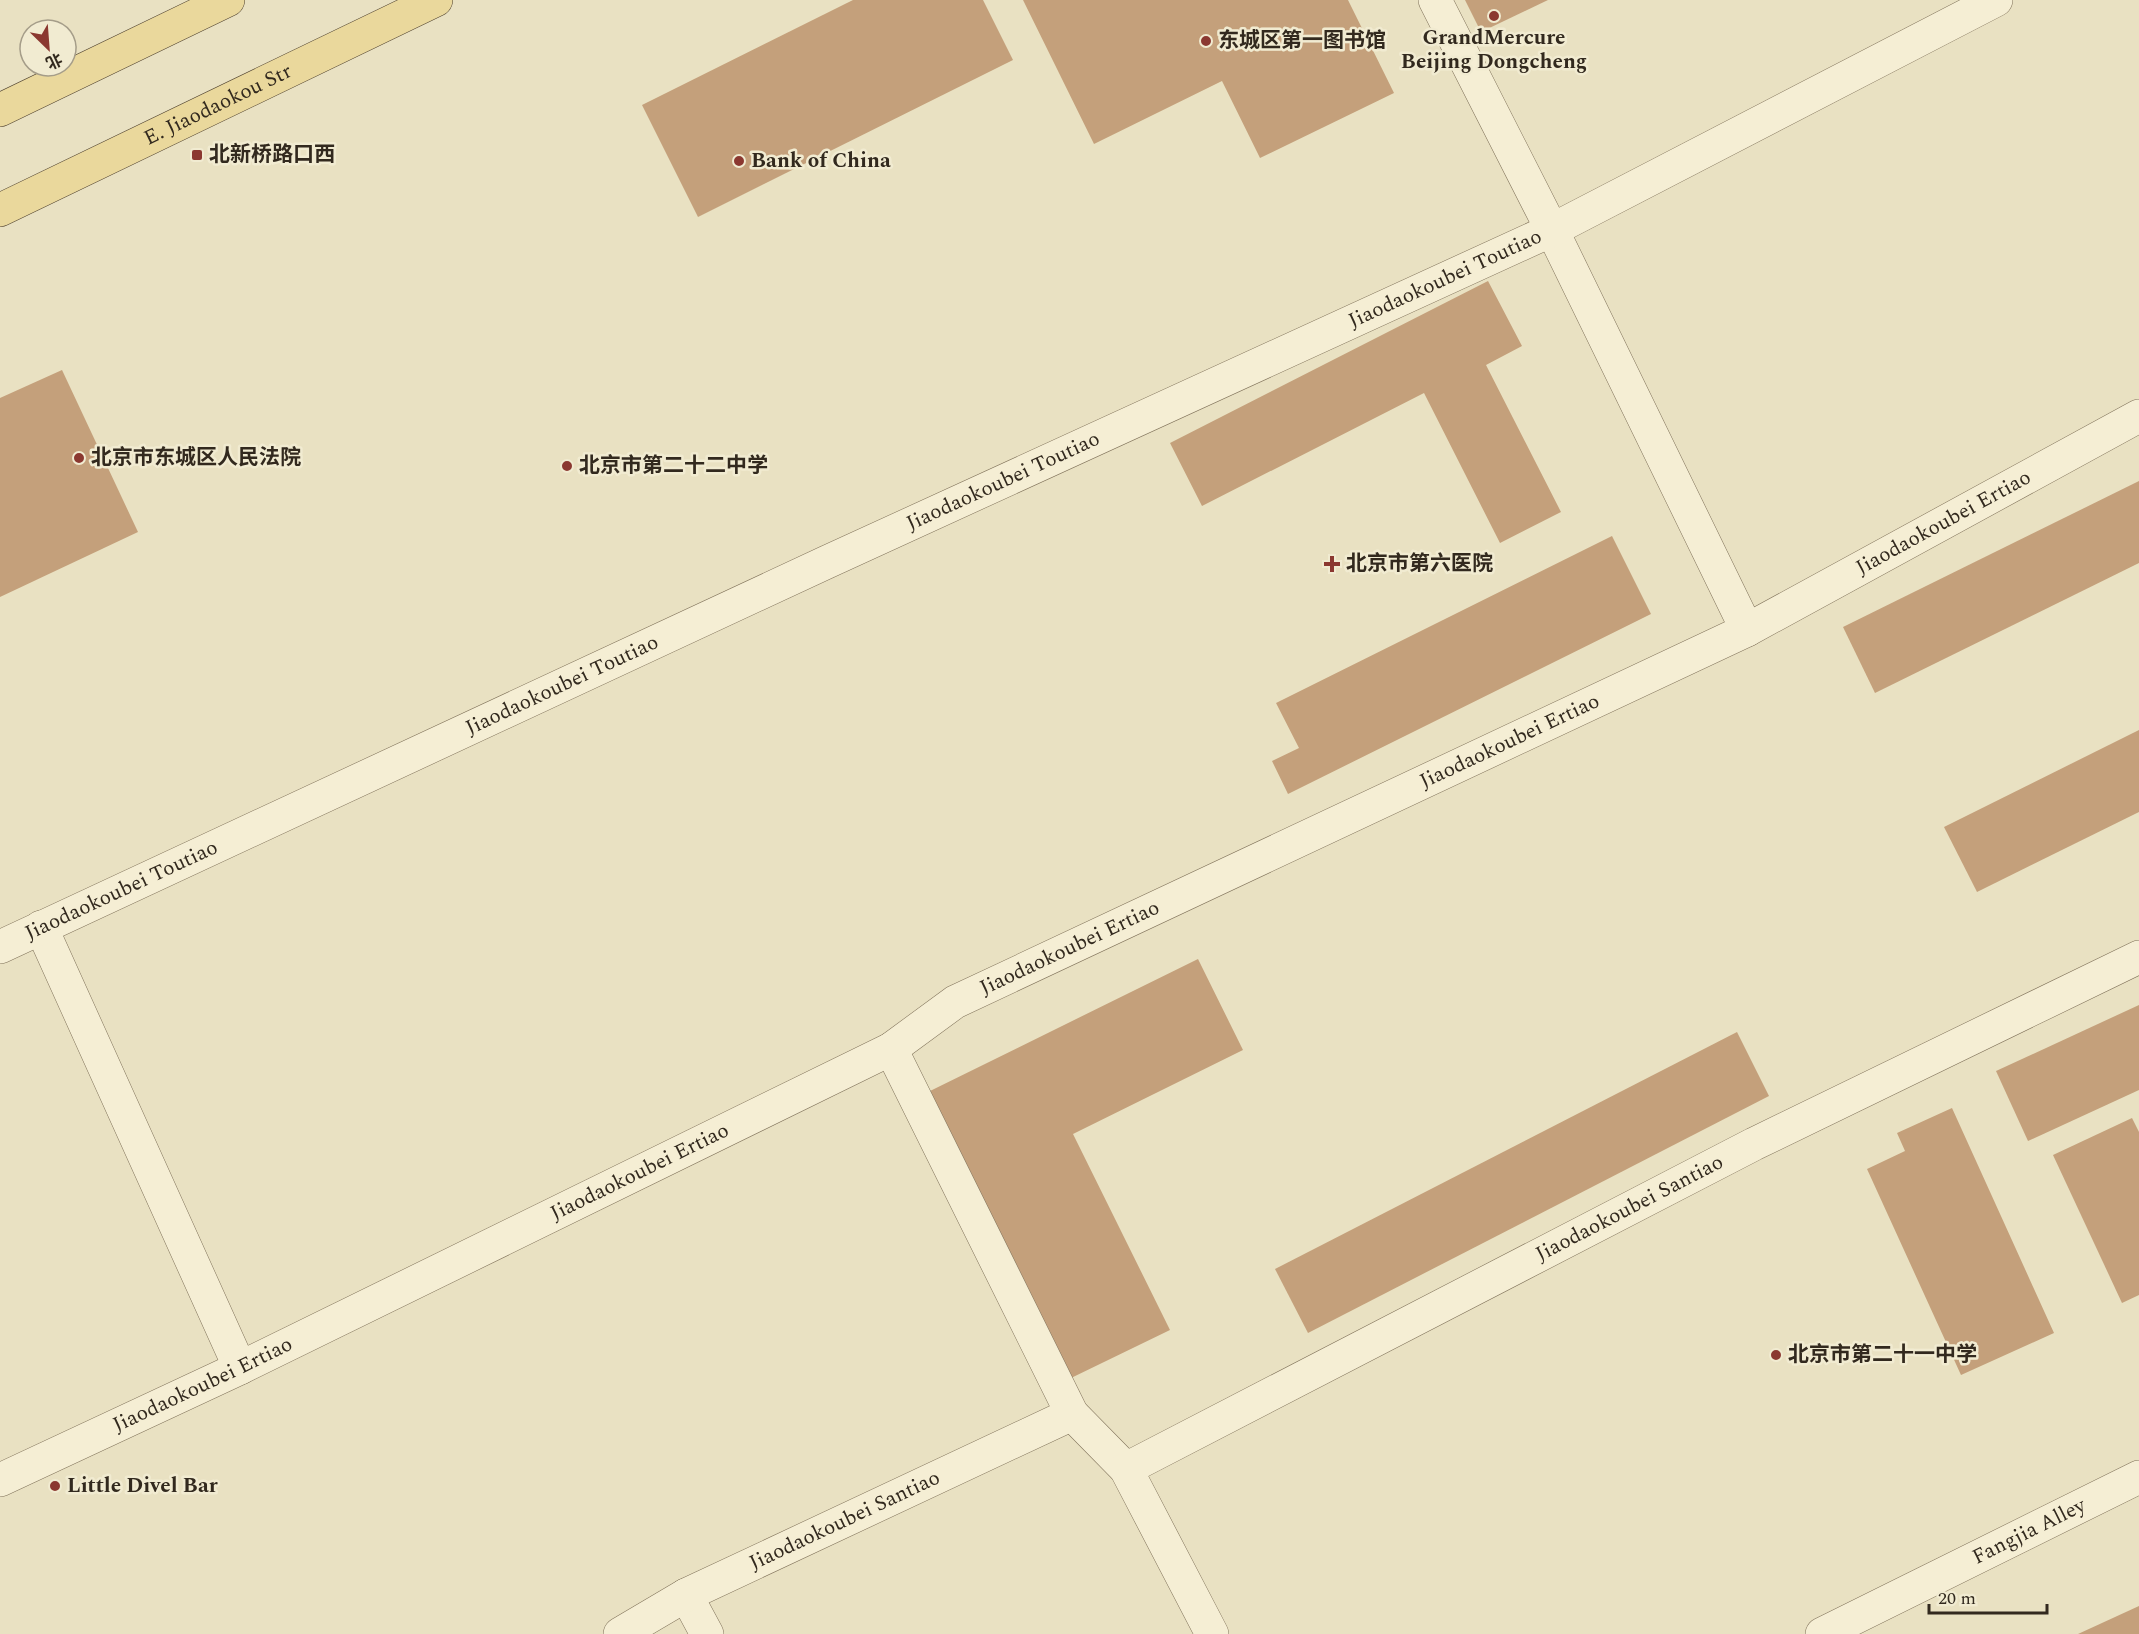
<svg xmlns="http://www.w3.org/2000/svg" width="2139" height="1634" font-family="Spectral,'Noto Sans SC',serif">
	<rect width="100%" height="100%" fill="#e9e1c2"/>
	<g fill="#c4a07b">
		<polygon points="853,0 983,0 1013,60 698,217 642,105"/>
		<polygon points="1023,0 1348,0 1394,93 1260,158 1222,81 1094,144"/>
		<polygon points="1465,0 1548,0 1481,32"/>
		<polygon points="1488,281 1522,346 1486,365 1561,512 1500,543 1424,393 1202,506 1170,443"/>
		<polygon points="62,370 138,532 0,597 0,398"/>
		<polygon points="2139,481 2139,563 1875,693 1843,627"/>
		<polygon points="1612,536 1651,614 1288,794 1272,761 1299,748 1276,703"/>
		<polygon points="2139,730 2139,812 1977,892 1944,827"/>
		<polygon points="1198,959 1243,1050 1073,1134 1170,1330 1069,1379 928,1092"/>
		<polygon points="2139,1005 2139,1090 2028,1141 1996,1071"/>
		<polygon points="1737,1032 1769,1096 1308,1333 1275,1269"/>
		<polygon points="1952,1108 2054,1333 1961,1375 1867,1169 1905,1151 1897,1133"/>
		<polygon points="2132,1118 2139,1132 2139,1295 2122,1303 2053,1155"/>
		<polygon points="2139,1606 2139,1634 2078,1634"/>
	</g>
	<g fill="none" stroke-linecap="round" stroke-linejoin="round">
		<defs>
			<g id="minor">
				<polyline points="1435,0 1552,230 1747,630"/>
				<polyline points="41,927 240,1368"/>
				<path id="s1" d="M0,947L827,562L1552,230L1996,0"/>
				<polyline points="891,1049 1072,1414 1126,1469 1212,1634"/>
				<path id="s2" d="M1126,1469L1754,1144L2139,957"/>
				<path id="s3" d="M0,1480L240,1368L891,1049L955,1002L1747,630L2139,416"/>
				<polyline points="686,1595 707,1634"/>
				<path id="s4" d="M620,1634L686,1595L1072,1414"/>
				<path id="s5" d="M1822,1634L2139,1477"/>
			</g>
			<g id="major">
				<polyline points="0,110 228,0"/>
				<path id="s6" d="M0,210L436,0"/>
			</g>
		</defs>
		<use href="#minor" stroke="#81735b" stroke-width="34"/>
		<use href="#major" stroke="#4f412f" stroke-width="34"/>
		<use href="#minor" stroke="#f5eed4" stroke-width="33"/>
		<use href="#major" stroke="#ead89c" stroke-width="33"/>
	</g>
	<g fill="#8b3830" stroke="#f1ebd1" stroke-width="2">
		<circle cx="1494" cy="16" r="6"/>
		<circle cx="1206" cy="41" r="6"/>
		<rect x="191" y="149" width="12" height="12" rx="3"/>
		<circle cx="739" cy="161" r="6"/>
		<circle cx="79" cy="458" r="6"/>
		<circle cx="567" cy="466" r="6"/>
		<path d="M1329 555h6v6h6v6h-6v6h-6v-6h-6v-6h6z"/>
		<circle cx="1776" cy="1355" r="6"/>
		<circle cx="55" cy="1486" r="6"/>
	</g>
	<g text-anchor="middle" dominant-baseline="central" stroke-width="5" stroke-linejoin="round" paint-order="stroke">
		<g font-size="21" font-weight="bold" fill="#32291e" stroke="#f1ebd1" text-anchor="start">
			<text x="1494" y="38" text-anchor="middle">GrandMercure<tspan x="1494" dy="24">Beijing Dongcheng</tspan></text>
			<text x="1218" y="41">东城区第一图书馆</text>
			<text x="209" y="155">北新桥路口西</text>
			<text x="751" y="161">Bank of China</text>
			<text x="91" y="458">北京市东城区人民法院</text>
			<text x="579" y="466">北京市第二十二中学</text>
			<text x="1346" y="564">北京市第六医院</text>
			<text x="1788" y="1355">北京市第二十一中学</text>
			<text x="67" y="1486">Little Divel Bar</text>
		</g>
		<g font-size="21" fill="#32291e" stroke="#f1ebd1">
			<text stroke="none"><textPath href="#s6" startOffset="242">E. Jiaodaokou Str</textPath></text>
			<text stroke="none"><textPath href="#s1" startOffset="1592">Jiaodaokoubei Toutiao</textPath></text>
			<text stroke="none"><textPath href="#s1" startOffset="1106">Jiaodaokoubei Toutiao</textPath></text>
			<text stroke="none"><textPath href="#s3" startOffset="2168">Jiaodaokoubei Ertiao</textPath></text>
			<text stroke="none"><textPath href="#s1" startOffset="620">Jiaodaokoubei Toutiao</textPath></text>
			<text stroke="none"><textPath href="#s3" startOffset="1682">Jiaodaokoubei Ertiao</textPath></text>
			<text stroke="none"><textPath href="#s1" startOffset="134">Jiaodaokoubei Toutiao</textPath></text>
			<text stroke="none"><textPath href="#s3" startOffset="1196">Jiaodaokoubei Ertiao</textPath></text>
			<text stroke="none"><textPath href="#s3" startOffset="710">Jiaodaokoubei Ertiao</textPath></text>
			<text stroke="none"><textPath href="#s2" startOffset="567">Jiaodaokoubei Santiao</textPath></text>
			<text stroke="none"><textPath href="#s3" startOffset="224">Jiaodaokoubei Ertiao</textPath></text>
			<text stroke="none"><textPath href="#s4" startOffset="252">Jiaodaokoubei Santiao</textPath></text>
			<text stroke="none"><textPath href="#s5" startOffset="231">Fangjia Alley</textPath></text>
		</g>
	</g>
	<g transform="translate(48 48) rotate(155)"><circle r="28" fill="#f1ebd1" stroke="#a59d89" stroke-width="1.5"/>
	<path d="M0-4.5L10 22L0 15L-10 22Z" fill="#8b3830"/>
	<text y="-9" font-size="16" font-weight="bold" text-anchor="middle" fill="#32291e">北</text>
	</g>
	<path d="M1929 1604v9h118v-9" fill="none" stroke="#32291e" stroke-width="3"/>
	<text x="1938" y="1604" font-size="18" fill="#32291e" stroke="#f1ebd1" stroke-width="4.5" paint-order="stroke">20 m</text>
</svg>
